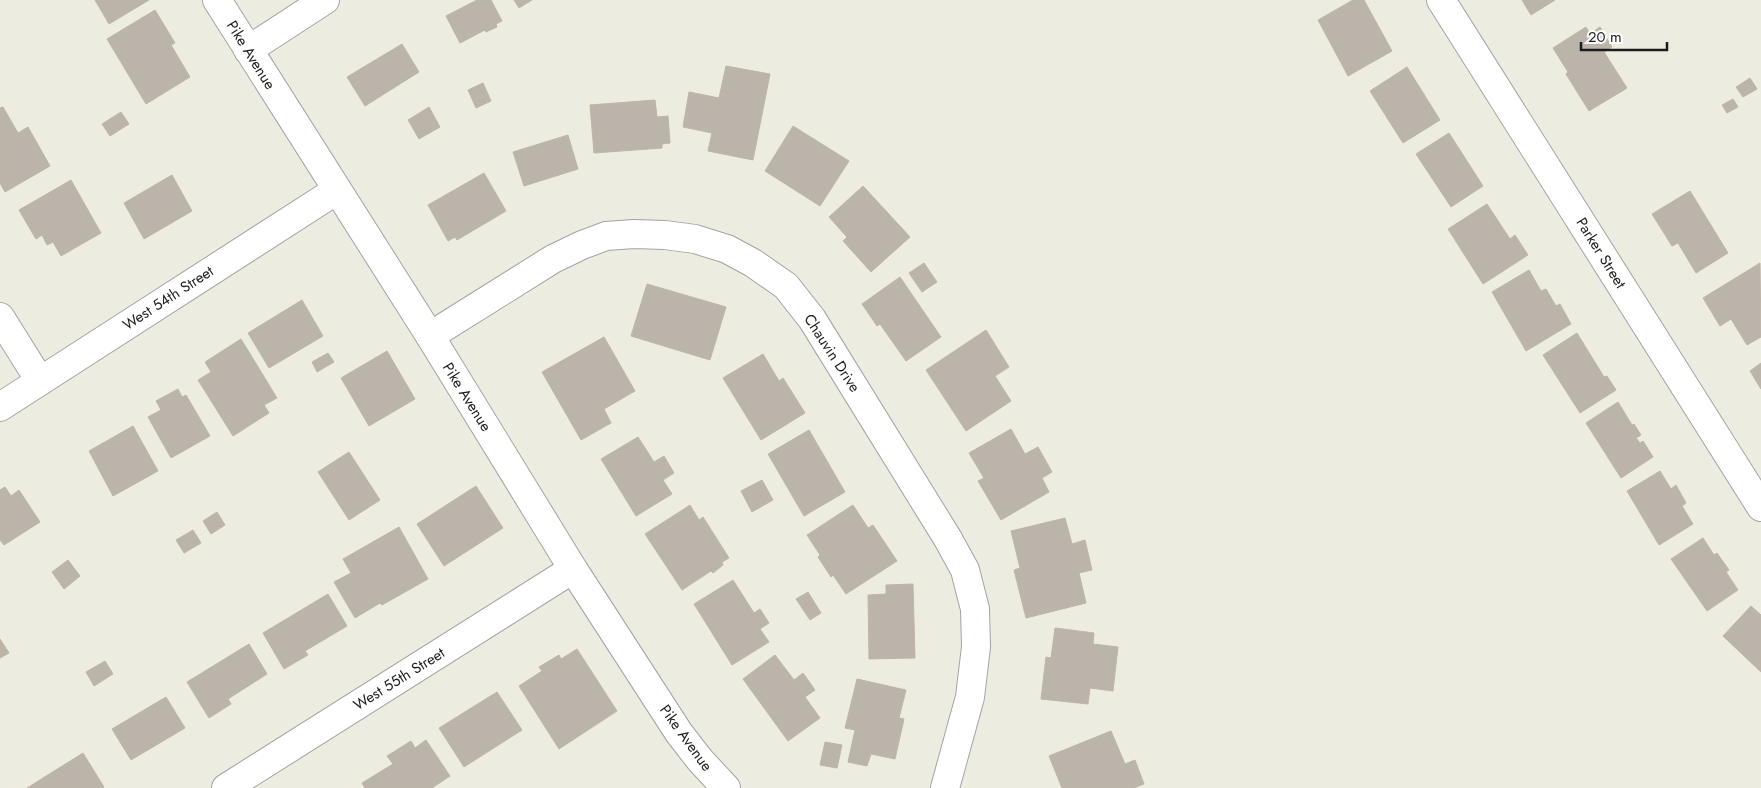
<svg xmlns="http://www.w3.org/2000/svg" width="1761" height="788" font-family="Jost,sans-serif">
	<rect width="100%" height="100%" fill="#edece1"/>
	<g fill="#bab4ab" stroke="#bfb5a4">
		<polygon points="95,0 149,0 109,24"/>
		<polygon points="477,0 491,0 502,21 496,24 497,27 486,32 485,30 460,43 446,16"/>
		<polygon points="514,0 532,0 519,8"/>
		<polygon points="1353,0 1364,0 1392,51 1348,76 1318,20"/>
		<polygon points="1522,0 1555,0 1531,15"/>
		<polygon points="155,10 175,43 171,45 190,77 146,104 107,39"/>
		<polygon points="1586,27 1590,34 1600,27 1612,47 1604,52 1627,88 1589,111 1566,74 1568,72 1553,48"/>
		<polygon points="402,44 419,72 365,106 347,77"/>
		<polygon points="726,66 770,74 753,160 708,151 712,133 683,127 689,92 719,98"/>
		<polygon points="1407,67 1440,120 1403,143 1370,91"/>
		<polygon points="1750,78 1757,89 1743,97 1736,87"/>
		<polygon points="483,83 491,101 476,108 468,90"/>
		<polygon points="1733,99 1738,107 1727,113 1722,105"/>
		<polygon points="655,100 657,117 668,116 670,143 662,144 662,148 594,153 590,105"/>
		<polygon points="3,107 18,133 28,127 50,166 5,192 0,183 0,108"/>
		<polygon points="429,107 440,127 419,139 408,120"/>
		<polygon points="121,112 129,124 110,136 102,124"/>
		<polygon points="793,126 849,161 820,206 765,171"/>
		<polygon points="1449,133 1483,186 1451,207 1416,154"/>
		<polygon points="568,135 578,169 524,186 513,152"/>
		<polygon points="484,173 506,211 457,240 455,237 448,241 428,205"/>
		<polygon points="172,175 192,211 144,239 124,203"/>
		<polygon points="71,180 101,233 61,256 53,242 47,245 42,235 36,239 19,210"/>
		<polygon points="863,186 910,237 871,272 843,241 847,237 829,217"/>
		<polygon points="1690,191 1728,253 1696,273 1678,243 1672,246 1652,214"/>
		<polygon points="1487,204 1510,239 1515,235 1528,255 1483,284 1448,229"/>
		<polygon points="924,263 937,282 922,292 909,273"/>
		<polygon points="1760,263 1761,337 1747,345 1731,319 1720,326 1703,298"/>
		<polygon points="1529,270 1541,291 1546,289 1556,306 1560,304 1571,324 1526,351 1492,292"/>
		<polygon points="900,277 941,337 906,361 880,324 877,326 862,304"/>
		<polygon points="647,284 726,307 710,360 631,336"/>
		<polygon points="302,300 323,336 269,368 248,333"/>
		<polygon points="986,330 1009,367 995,376 1011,401 966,431 926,370"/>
		<polygon points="1577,333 1604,377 1607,376 1616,390 1580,413 1543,355"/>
		<polygon points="604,337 635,391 604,409 611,423 581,440 542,372"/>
		<polygon points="241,339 277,398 264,405 269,413 233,436 198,380 211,372 205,362"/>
		<polygon points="387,351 415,399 369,426 341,378"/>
		<polygon points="328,353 334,362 317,372 312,362"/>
		<polygon points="763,354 779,381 783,378 805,413 761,440 723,378"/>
		<polygon points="1761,363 1761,389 1750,371"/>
		<polygon points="178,389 182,397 186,395 210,436 171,458 148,417 161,410 156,401"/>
		<polygon points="1618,402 1632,425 1634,424 1641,435 1636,438 1640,443 1643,441 1653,457 1621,478 1586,423"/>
		<polygon points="133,426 158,471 113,496 89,451"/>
		<polygon points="1011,429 1025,454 1038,447 1052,472 1042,478 1049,492 1001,520 978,481 984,478 969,453"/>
		<polygon points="809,430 845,492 804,516 768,454"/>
		<polygon points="638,437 654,462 664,456 674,473 663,480 672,494 636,516 601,459"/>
		<polygon points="349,452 380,500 349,520 318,472"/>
		<polygon points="1660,471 1671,489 1676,485 1686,503 1682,506 1693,524 1659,545 1627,491"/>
		<polygon points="762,480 773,500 752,512 741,491"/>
		<polygon points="476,486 503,528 444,566 417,524"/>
		<polygon points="5,487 11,496 19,490 40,522 4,545 0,540 0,490"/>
		<polygon points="690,505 699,520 703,517 729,558 722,562 723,565 713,573 711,571 682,590 645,534"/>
		<polygon points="853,505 868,528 873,525 897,561 846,594 833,575 831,577 818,557 820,555 807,535"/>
		<polygon points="217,512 225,525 211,534 203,521"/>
		<polygon points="1065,518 1072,544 1085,540 1092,570 1079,573 1086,603 1026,618 1014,570 1020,568 1011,531"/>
		<polygon points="399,527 428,579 382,605 380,603 355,618 334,582 351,573 343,559"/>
		<polygon points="193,530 201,543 184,553 176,540"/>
		<polygon points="1703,538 1714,555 1717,553 1729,570 1726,572 1738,590 1707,611 1671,559"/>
		<polygon points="68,560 80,576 64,589 52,572"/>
		<polygon points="733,580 754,613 760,609 769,623 760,629 769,642 732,665 694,604"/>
		<polygon points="913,584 915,658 869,659 868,595 886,594 886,585"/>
		<polygon points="808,592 821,613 810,620 796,599"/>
		<polygon points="328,594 347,626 305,651 308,655 284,669 263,633"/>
		<polygon points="1751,606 1761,615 1761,672 1723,636"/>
		<polygon points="1055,628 1094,633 1093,644 1118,647 1113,691 1090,688 1088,704 1041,699 1046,657 1051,658"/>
		<polygon points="0,639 9,653 0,658"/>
		<polygon points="249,644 267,674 228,699 231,704 209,718 187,682"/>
		<polygon points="577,649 617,711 559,749 519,686 542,671 539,667 559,655 561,659"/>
		<polygon points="775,655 794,680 803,673 815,690 805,697 820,718 788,741 743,679"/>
		<polygon points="105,661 113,674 94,686 86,672"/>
		<polygon points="857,679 906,690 899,718 904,719 895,759 871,754 867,766 848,762 855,730 845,728"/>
		<polygon points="497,692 522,730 464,767 439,728"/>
		<polygon points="166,697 185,728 131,760 112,729"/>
		<polygon points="1111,731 1125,764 1135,760 1144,784 1134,788 1062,788 1049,756"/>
		<polygon points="426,740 450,776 432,788 365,788 362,783 393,764 387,756 411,741 415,748"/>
		<polygon points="825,742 842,745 837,768 820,765"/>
		<polygon points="83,753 104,787 101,788 27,788"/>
	</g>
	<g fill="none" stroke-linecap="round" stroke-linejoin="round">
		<defs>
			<g id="minor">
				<polyline points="1441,0 1761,507"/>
				<polyline points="248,50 325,0"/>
				<polyline points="0,317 40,381"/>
				<polyline points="430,336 553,259 582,245 606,236 634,234 665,235 695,239 727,249 753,263 786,286 812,319 948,539 965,570 975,609 976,647 970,697 945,788"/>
				<polyline points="0,407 337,190"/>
				<polyline points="226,788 573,569"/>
			</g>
			<polyline id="tertiary" points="217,0 430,336 573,569 679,733 700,760 726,788"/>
		</defs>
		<use href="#minor" stroke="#a3a3a3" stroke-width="30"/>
		<use href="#tertiary" stroke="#a3a3a3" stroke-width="30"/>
		<use href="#minor" stroke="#fff" stroke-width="28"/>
		<use href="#tertiary" stroke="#fff" stroke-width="28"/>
	</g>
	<g text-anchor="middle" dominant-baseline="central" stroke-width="5" stroke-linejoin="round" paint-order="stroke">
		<g font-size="15" fill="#1c1c1c" stroke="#fff">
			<text transform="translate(251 55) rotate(58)">Pike Avenue</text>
			<text transform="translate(1601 253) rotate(58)">Parker Street</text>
			<text transform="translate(168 298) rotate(-33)">West 54th Street</text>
			<text transform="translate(832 353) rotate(57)">Chauvin Drive</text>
			<text transform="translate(467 397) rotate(58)">Pike Avenue</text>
			<text transform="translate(399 679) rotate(-32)">West 55th Street</text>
			<text transform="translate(686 738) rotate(54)">Pike Avenue</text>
		</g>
	</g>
	<path d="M1581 42v8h86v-8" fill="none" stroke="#1c1c1c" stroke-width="2.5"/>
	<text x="1588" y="42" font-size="15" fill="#1c1c1c" stroke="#ffffff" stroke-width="4" paint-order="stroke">20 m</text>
</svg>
